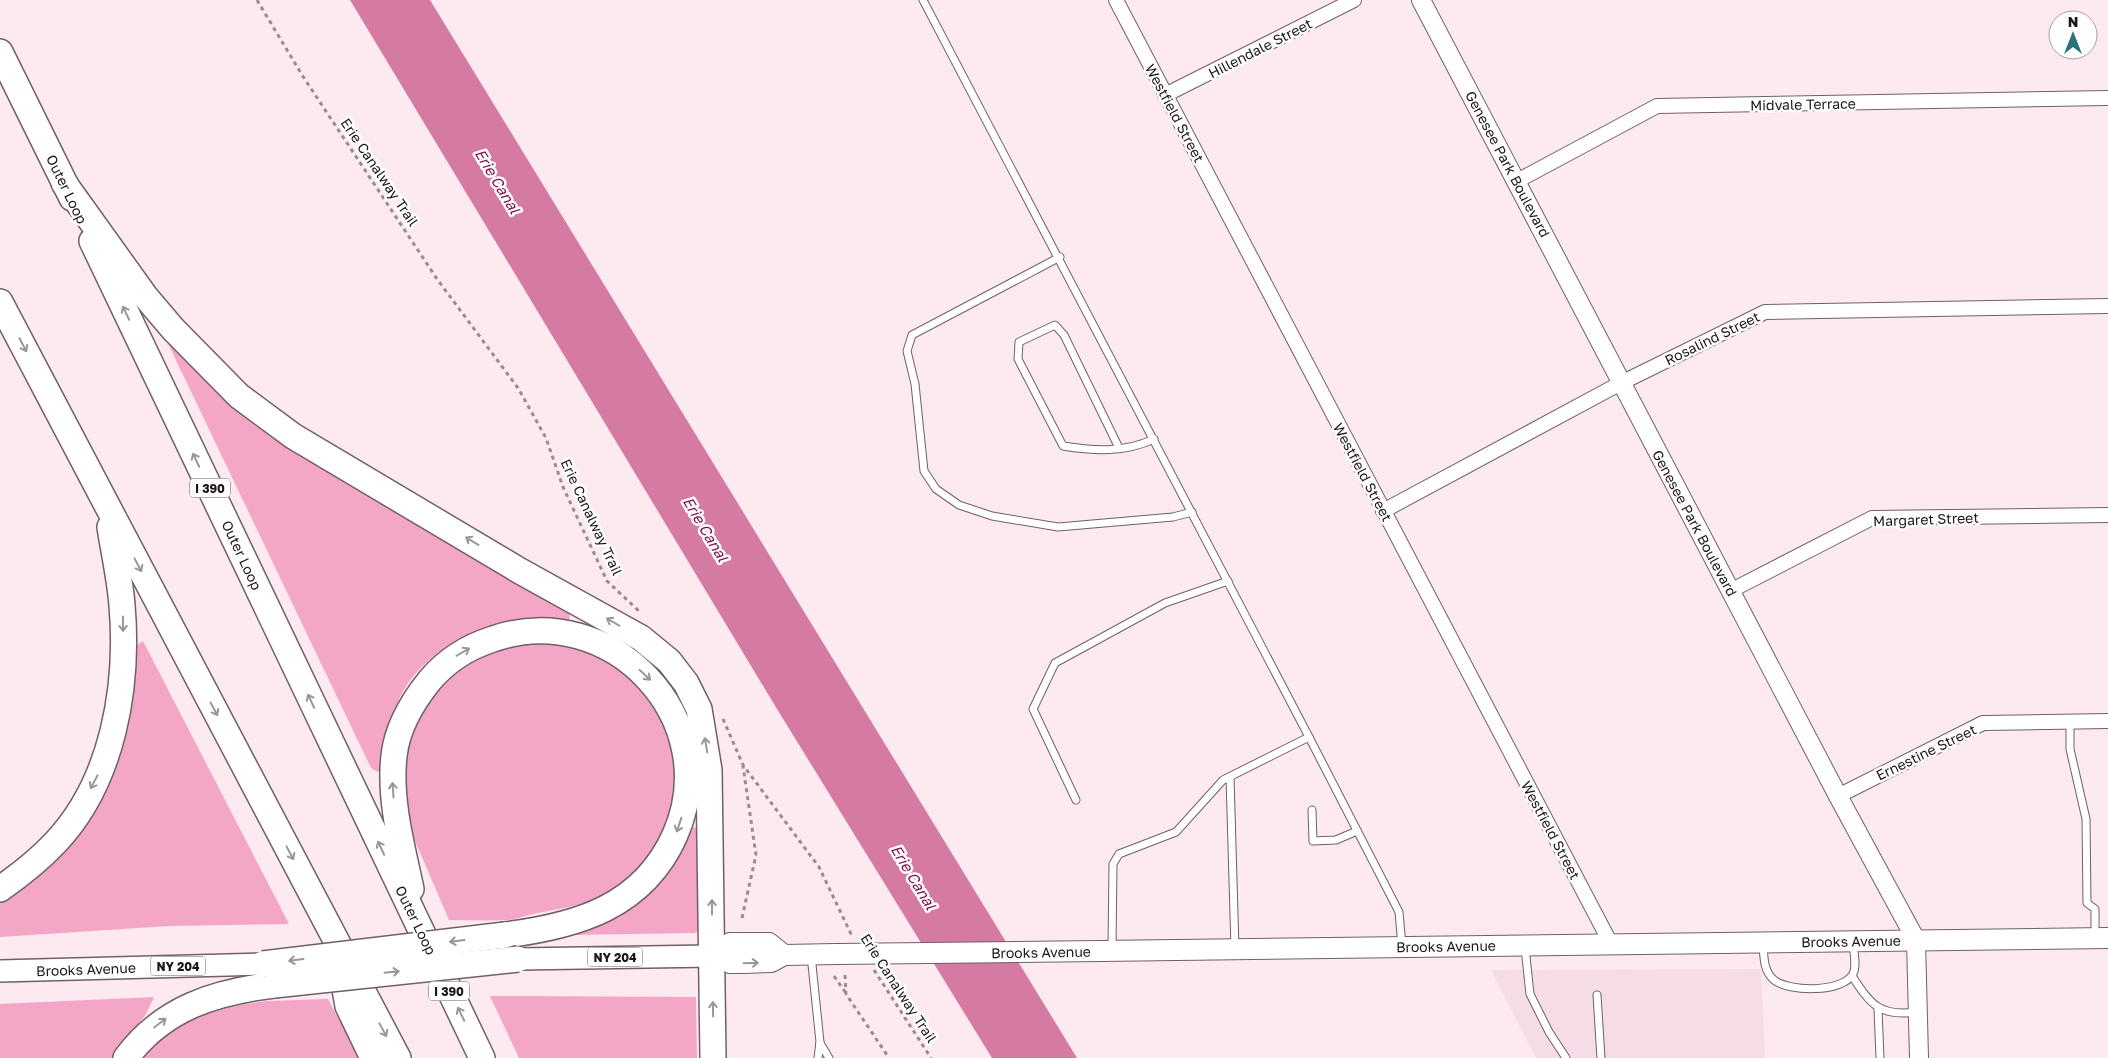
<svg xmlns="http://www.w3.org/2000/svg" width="2108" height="1058" font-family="'Golos Text',sans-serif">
	<rect width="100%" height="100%" fill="#fceaf0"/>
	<polygon fill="#f6dce6" points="1761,969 1765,1058 1536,1058 1491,970"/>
	<g fill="#f3a6c6">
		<path d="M162,331L249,419L326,470L570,612L569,622C507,612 430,638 400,697C389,719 387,745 383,768L378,772L371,768Z"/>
		<polygon points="143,641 289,924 169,926 0,937 0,897 45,862 134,674 136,646"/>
		<path d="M541,642C572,648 603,655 628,675C673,711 686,780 665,831C656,854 627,882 606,894C583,907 553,909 529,915C521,917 514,920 507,920C488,921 468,920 449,920L415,841L405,801L403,756L422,705L441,683L469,661L503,647Z"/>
		<polygon points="686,826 701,829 700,931 694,933 572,935 569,931 653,888 674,860"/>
		<polygon points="490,996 696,997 697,1058 519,1058"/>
		<polygon points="154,997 146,1014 115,1058 0,1058 0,1004"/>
		<polygon points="328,999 360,1058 139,1058 157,1036 208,1009 268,1001"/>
	</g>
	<polygon fill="#d57aa2" points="350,0 430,0 1077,1058 992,1058 777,709"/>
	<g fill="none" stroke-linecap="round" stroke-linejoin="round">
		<defs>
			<g id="service">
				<polyline points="923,0 1309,737"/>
				<polyline points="1060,257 912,335 907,351 915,384 924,471 936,489 959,505 992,516 1058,527 1173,517 1192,512"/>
				<path d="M1119,448L1064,335L1055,325L1019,342L1018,359L1063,446C1094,451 1124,453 1154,439"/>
				<polyline points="2070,722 2070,749 2086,819 2087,903 2095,909 2095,936"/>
				<polyline points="1230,777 1235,949"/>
				<polyline points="1076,800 1033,709 1055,663 1165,603 1228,581"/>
				<polyline points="1312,810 1313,841 1336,840 1357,831"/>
				<path d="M1763,944C1764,956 1763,971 1774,980C1789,992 1842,993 1853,974C1857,966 1854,953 1853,944"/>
				<polyline points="1112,948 1113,864 1119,854 1176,832 1223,780 1309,737 1399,912 1402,946"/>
				<polyline points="1525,948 1530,994 1549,1032 1566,1058"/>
				<polyline points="811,955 820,1042 818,1058"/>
				<path d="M1852,976C1871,1005 1880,1017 1917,1012"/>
				<polyline points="1597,995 1601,1058"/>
				<polyline points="1878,1009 1880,1058"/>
				<polyline points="820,1043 829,1058"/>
			</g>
			<g id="minor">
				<polyline points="1116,0 1611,944"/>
				<polyline points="1165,95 1354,0"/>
				<polyline points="1517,181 1657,106 2108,98"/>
				<polyline points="1383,511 1621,383 1765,312 2108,306"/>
				<polyline points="1732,590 1872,518 2108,515"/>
				<polyline points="1838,796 1983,723 2108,721"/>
			</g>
			<polyline id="tertiary" points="1421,0 1838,796 1916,940 1919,1058"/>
			<g id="secondary">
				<polyline points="1100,951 2108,938"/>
				<polyline points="712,956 717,956 730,963 743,963 771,962 784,955 837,954"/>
				<polyline points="717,956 730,943 769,943 784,955"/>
			</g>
			<g id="primary">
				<polyline points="518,959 712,956"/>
				<polyline points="0,971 263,964"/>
			</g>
			<g id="motorway">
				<polyline points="0,52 72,198"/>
				<polyline points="64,183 145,296 173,329 239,396 293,436 520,571 641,638 669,661 686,683 699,709 709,770 713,1058"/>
				<polyline points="92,241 482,1058"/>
				<polyline points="0,302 398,1058"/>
				<path d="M0,889C20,875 38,861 55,843C113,782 129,687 122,605C120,579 114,553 110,527"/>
				<path d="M411,889C402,846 389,800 394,756C397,728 413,701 430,680C447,660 468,647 493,639C611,598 726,719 675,835C643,907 577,926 505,935"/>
				<polyline points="341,967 348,1006 373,1058"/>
				<path d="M126,1058C163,1008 215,992 274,985"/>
			</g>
		</defs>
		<use href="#service" stroke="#706066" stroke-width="9"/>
		<use href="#minor" stroke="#706066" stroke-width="16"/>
		<use href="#tertiary" stroke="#706066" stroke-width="20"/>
		<use href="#secondary" stroke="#706066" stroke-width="22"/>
		<use href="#primary" stroke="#706066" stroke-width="24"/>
		<use href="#motorway" stroke="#706066" stroke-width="28"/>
		<g stroke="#998c90" stroke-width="3" stroke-dasharray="4 4" stroke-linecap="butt">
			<polyline points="257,0 302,75 437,279 518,388 546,438 563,487 607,581 640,612"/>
			<polyline points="723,719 743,765 819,867 852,936"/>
			<polyline points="742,918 756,855 743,766"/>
			<polyline points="874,970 931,1058"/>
			<polyline points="845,975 846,994 889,1058"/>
			<polyline points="834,976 846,993"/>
		</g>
		<use href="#service" stroke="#fff" stroke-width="7"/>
		<use href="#minor" stroke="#fff" stroke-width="14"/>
		<use href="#tertiary" stroke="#fff" stroke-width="18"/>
		<use href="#secondary" stroke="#fff" stroke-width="20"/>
		<use href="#primary" stroke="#fff" stroke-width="21"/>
		<use href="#motorway" stroke="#fff" stroke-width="25"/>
		<defs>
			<polyline id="secondary-bridge" points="837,954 1100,951"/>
			<g id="motorway-bridge">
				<polyline points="263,964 505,935"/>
				<polyline points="274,985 518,959"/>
			</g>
		</defs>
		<use href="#secondary-bridge" stroke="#706066" stroke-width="22" stroke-linecap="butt"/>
		<use href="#motorway-bridge" stroke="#706066" stroke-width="28" stroke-linecap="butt"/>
		<use href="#secondary-bridge" stroke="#fff" stroke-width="20"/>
		<use href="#motorway-bridge" stroke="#fff" stroke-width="25"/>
	</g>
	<defs><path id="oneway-shaft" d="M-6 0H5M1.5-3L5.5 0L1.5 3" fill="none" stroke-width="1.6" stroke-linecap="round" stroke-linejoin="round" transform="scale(1.25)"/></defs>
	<g stroke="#999697">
		<use href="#oneway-shaft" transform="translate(126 313) rotate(-115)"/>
		<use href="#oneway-shaft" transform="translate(23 345) rotate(62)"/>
		<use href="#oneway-shaft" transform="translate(196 460) rotate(-115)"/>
		<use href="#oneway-shaft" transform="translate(472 541) rotate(-149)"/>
		<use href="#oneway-shaft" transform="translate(138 565) rotate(62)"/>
		<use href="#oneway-shaft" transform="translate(613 622) rotate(-150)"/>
		<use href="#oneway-shaft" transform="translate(123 624) rotate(89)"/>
		<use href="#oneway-shaft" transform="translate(463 652) rotate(-30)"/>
		<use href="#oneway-shaft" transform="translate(645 675) rotate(43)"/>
		<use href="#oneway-shaft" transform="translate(311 701) rotate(-115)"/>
		<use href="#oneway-shaft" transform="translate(214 709) rotate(62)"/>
		<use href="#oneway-shaft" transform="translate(706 745) rotate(-100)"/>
		<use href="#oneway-shaft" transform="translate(94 782) rotate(118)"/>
		<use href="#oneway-shaft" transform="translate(393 790) rotate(-94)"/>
		<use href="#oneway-shaft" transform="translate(679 825) rotate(108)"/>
		<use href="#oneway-shaft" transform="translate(381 848) rotate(-115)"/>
		<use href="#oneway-shaft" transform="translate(290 853) rotate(62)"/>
		<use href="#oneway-shaft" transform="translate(712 907) rotate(-90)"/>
		<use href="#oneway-shaft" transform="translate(457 941) rotate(173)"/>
		<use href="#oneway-shaft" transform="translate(296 960) rotate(173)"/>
		<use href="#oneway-shaft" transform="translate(751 963) rotate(-2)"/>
		<use href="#oneway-shaft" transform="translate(392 972) rotate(-6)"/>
		<use href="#oneway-shaft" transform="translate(713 1009) rotate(-91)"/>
		<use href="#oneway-shaft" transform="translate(461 1014) rotate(-116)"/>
		<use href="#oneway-shaft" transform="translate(160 1023) rotate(-37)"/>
		<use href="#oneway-shaft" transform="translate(383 1030) rotate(62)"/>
	</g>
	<g text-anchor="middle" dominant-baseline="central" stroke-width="5" stroke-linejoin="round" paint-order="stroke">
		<g fill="#fff" stroke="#605c5d" stroke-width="1">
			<rect x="190" y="478.5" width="40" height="19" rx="4"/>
			<rect x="587.5" y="947.5" width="55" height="19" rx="4"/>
			<rect x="150.5" y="956.5" width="55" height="19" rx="4"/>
			<rect x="429" y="981.5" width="40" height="19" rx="4"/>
		</g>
		<g font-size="12" font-weight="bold" fill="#1c1618">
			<text x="210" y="488">I 390</text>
			<text x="615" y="957">NY 204</text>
			<text x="178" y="966">NY 204</text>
			<text x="449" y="991">I 390</text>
		</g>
		<g font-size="14" fill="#1c1618" stroke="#fff">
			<text transform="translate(1260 48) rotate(-27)">Hillendale Street</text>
			<text transform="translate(1803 104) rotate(-1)">Midvale Terrace</text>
			<text transform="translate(1175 113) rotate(62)">Westfield Street</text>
			<text transform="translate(1508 164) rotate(62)">Genesee Park Boulevard</text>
			<text transform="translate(380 172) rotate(56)">Erie Canalway Trail</text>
			<text transform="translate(67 189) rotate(64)">Outer Loop</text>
			<text transform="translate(1712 338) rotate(-26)">Rosalind Street</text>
			<text transform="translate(1363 472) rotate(62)">Westfield Street</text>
			<text transform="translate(592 517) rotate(65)">Erie Canalway Trail</text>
			<text transform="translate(1926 519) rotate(-2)">Margaret Street</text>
			<text transform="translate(1695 523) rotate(62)">Genesee Park Boulevard</text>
			<text transform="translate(242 555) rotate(65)">Outer Loop</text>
			<text transform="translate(1926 752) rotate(-26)">Ernestine Street</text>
			<text transform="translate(1551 830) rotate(62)">Westfield Street</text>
			<text transform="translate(416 920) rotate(64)">Outer Loop</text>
			<text transform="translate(1851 941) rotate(-1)">Brooks Avenue</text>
			<text transform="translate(1446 946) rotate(-1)">Brooks Avenue</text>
			<text transform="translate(1041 952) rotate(-1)">Brooks Avenue</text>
			<text transform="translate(86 969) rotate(-2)">Brooks Avenue</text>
			<text transform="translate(899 988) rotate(57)">Erie Canalway Trail</text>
		</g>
		<g font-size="15" font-style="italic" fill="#7e0e4d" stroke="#fff">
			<text transform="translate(498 181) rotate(59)">Erie Canal</text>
			<text transform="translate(706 529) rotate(59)">Erie Canal</text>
			<text transform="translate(914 877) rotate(59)">Erie Canal</text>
		</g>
	</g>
	<g transform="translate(2073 35)"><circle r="24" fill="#ffffff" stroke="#a4a2a3"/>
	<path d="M0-4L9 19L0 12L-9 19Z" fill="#287279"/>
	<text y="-8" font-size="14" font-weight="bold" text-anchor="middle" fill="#1c1618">N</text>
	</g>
</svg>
